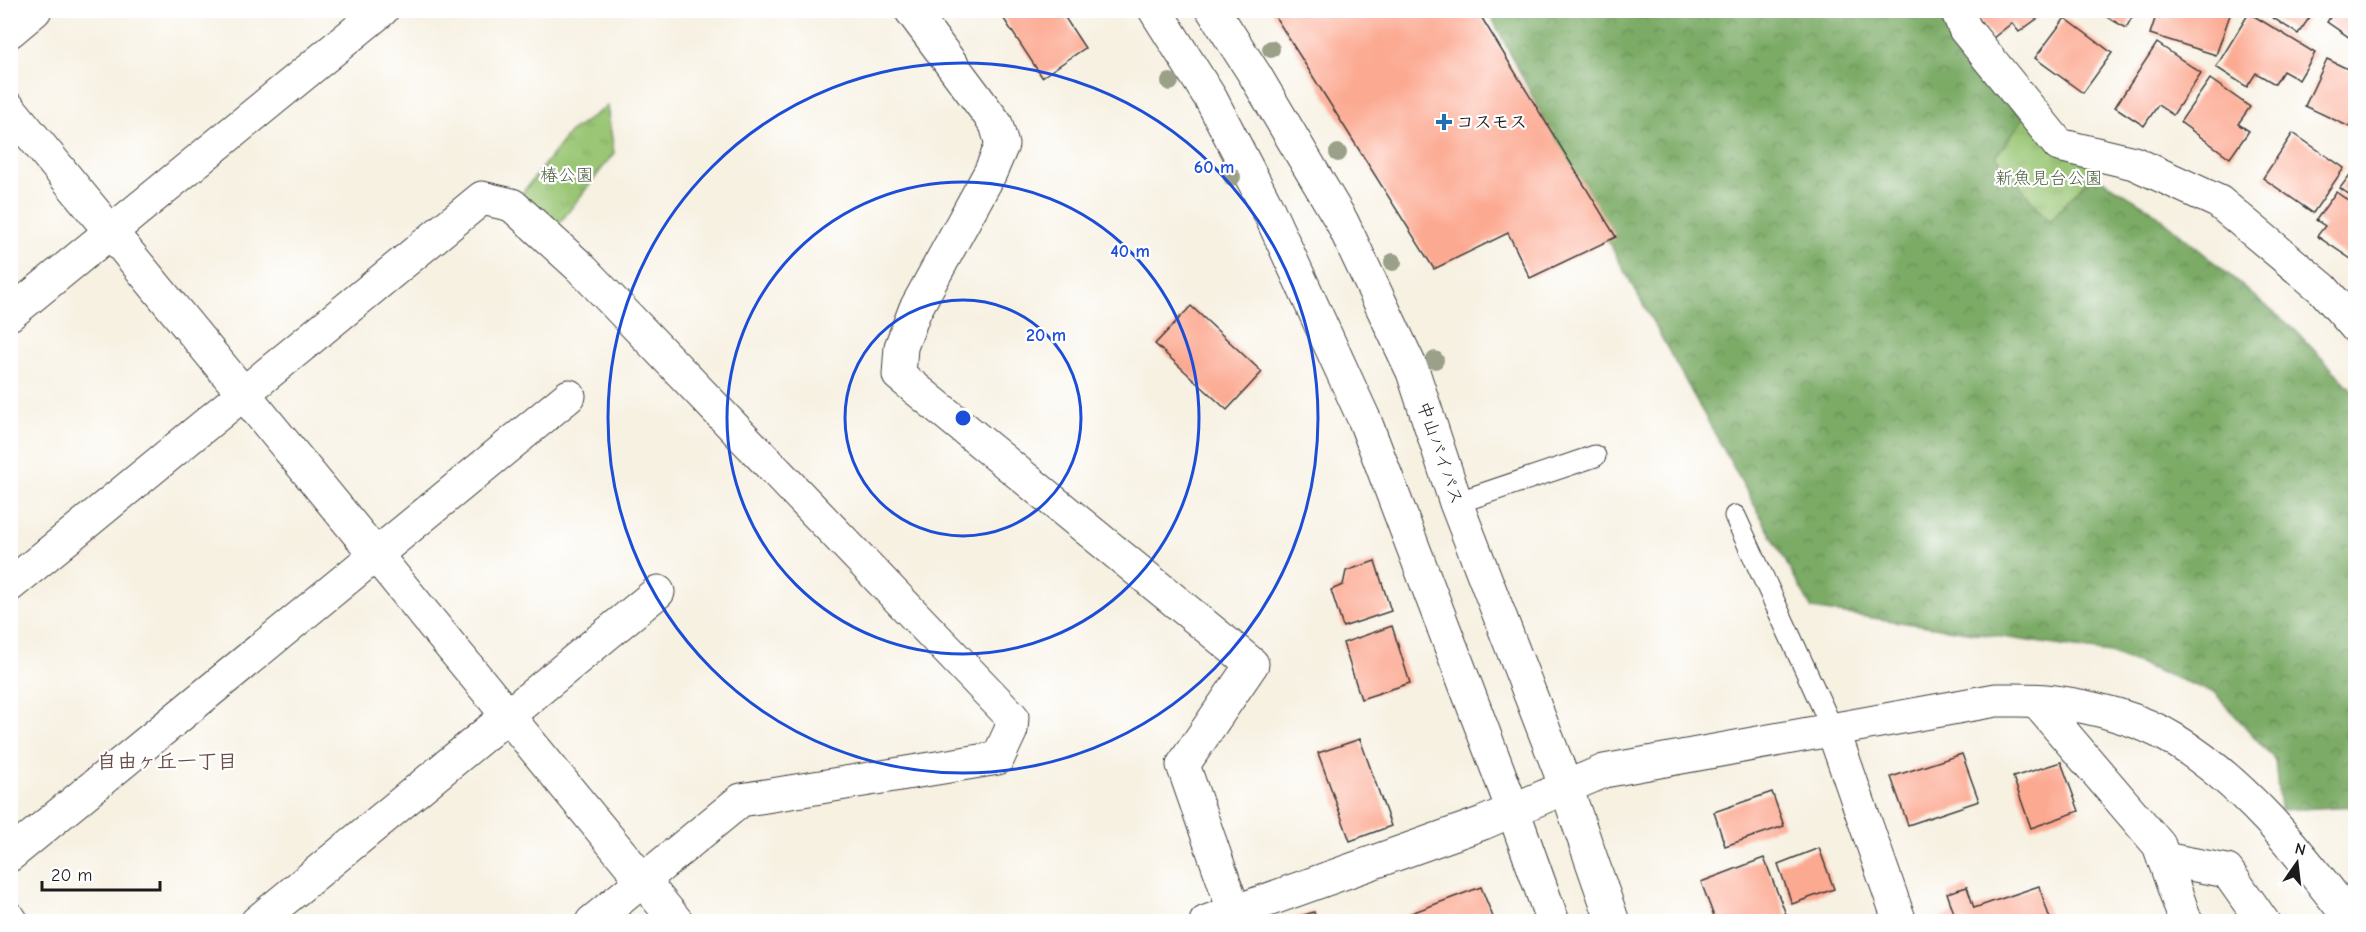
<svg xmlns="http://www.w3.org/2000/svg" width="2366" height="932" font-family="'Comic Neue','Klee One',sans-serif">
	<defs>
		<pattern id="forest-crowns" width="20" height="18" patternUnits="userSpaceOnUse" patternTransform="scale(1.5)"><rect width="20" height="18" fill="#7bab66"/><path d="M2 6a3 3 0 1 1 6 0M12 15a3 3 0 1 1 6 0" fill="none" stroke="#648a53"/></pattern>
		<pattern id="park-tufts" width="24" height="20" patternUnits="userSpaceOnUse" patternTransform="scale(1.5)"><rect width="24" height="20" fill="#9ac674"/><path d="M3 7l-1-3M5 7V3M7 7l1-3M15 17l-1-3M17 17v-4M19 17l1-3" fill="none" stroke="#84aa64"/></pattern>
	</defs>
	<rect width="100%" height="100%" fill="#fff"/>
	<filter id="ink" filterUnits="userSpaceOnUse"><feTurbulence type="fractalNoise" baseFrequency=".0167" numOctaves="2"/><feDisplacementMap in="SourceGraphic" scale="12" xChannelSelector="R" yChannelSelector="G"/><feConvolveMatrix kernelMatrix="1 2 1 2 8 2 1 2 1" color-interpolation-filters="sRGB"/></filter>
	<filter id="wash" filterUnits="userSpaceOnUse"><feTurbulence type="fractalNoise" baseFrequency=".008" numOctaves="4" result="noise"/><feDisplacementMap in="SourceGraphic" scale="24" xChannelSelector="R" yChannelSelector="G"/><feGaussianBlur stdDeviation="1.35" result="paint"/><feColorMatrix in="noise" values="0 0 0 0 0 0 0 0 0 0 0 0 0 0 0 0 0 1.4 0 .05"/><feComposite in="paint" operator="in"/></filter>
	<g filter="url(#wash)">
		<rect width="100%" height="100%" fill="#f7f1e2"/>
		<polygon fill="url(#forest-crowns)" stroke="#4c6441" stroke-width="1.5" points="1488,11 1938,11 1954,39 2052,149 2149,208 2294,329 2355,393 2355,806 2280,810 2275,760 2215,693 2110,653 1812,609 1603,232"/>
		<g fill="url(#park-tufts)" stroke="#5b7148" stroke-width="1.5">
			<polygon points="607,106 614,153 555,229 520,196 569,133"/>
			<polygon points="2026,115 2101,165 2049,222 1996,156"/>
		</g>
		<g id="blocks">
			<g fill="#fca991">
				<polygon points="998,10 1060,10 1085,48 1042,77"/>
				<polygon points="1271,10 1477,10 1616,237 1530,278 1508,233 1434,269"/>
				<polygon points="1982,10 2043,10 2045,13 2019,32 2012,23 1993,38 1976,15"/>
				<polygon points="2095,10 2136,10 2126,28"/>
				<polygon points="2158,10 2231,12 2216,55 2150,34"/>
				<polygon points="2261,10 2306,10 2312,14 2298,34"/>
				<polygon points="2335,10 2356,10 2356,42 2327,22"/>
				<polygon points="2249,13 2315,53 2299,80 2283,71 2275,84 2256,73 2247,87 2216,67"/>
				<polygon points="2065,18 2112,53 2083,93 2035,58"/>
				<polygon points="2157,43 2201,73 2173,115 2158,105 2144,126 2115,107"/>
				<polygon points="2327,59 2356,73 2356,130 2305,106"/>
				<polygon points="2210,79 2250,107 2238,124 2249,131 2230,158 2180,122"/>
				<polygon points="2293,133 2344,168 2313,213 2263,178"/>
				<polygon points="2356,167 2356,199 2340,188"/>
				<polygon points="2336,192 2356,206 2356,253 2351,259 2317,236 2325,226 2316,220"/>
				<polygon points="1191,306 1262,372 1227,410 1155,344"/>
				<polygon points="1375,561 1391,611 1343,627 1331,590 1343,585 1346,571"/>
				<polygon points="1392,626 1410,683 1361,699 1343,643"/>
				<polygon points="1360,739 1391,826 1350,841 1318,753"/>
				<polygon points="1962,754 1979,801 1908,825 1891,777"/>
				<polygon points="2061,762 2079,811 2031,828 2013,777"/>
				<polygon points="1772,792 1784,826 1725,846 1714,812"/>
				<polygon points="1819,848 1834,889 1792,904 1778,864"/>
				<polygon points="1764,858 1789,922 1716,922 1701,882"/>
				<polygon points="2039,886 2051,922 1930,922 1954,913 1947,893 1967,887 1974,908"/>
				<polygon points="1481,887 1495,922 1390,922 1390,921"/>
				<polygon points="1314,912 1317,922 1284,922 1284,921"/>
			</g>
		</g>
	</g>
	<g filter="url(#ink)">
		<use href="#blocks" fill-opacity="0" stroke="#3d3c3a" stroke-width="1.5"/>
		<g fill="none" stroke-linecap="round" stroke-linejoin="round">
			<defs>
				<g id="service">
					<polyline points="1456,503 1595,456"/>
					<polyline points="1735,516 1833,730"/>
				</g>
				<g id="minor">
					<polyline points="911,10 996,124 1002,145 990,173 915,310 901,347 899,375 1252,664 1183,765 1238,922"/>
					<polyline points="1957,10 1965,29 2059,145 2134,163 2219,202 2323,289 2356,327"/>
					<polyline points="10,31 35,10"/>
					<polyline points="10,109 677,922"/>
					<polyline points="10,314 382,10"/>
					<polyline points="10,585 482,198 512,205 579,266 1012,717 1011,730 998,758 741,800 592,922"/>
					<polyline points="2036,701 2159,845 2186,922"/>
					<polyline points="1833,730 1900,922"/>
					<polyline points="10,855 569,396"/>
					<polyline points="2164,859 2227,871 2263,922"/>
					<polyline points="257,922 658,592"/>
					<polyline points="1206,922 1483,823 1513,810"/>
				</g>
				<g id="tertiary">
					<polyline points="1155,10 1211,99 1265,203 1365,421 1513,810 1553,922"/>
					<polyline points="1213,10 1255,75 1342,222 1413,372 1456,503 1566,787 1613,922"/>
					<path d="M1513,810L1604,771L1996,700C2016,700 2037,699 2056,702C2094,707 2140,719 2173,739C2248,785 2300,854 2353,922"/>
					<polyline points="10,919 12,922"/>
				</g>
			</defs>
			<use href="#service" stroke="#3d3c3a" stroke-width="23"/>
			<use href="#minor" stroke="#3d3c3a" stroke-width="35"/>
			<use href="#tertiary" stroke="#3d3c3a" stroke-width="35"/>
			<use href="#service" stroke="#fff" stroke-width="21"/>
			<use href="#minor" stroke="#fff" stroke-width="33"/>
			<use href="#tertiary" stroke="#fff" stroke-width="33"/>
		</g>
		<g fill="#9aa188">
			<circle cx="1271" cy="49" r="9"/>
			<circle cx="1170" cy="82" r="9"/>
			<circle cx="1338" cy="153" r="9"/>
			<circle cx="1232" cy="177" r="9"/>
			<circle cx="1393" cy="262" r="9"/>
			<circle cx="1435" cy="360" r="9"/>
		</g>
	</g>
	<g fill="none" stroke="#1d4ed8" stroke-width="3">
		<circle cx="963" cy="418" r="118"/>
		<circle cx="963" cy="418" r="236"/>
		<circle cx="963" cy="418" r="355"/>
	</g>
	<path fill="#1f6fb2" stroke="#fff" stroke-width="2" d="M1441 113h6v6h6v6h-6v6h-6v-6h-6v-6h6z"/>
	<g text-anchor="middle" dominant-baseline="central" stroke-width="4.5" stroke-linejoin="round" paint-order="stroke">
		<g font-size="18" font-weight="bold" fill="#1c1c1c" stroke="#fff" text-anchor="start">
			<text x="1456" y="122">コスモス</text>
		</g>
		<g font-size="18" fill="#4e603f" stroke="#fff">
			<text x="567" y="175">椿公園</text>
			<text x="2049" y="178">新魚見台公園</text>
		</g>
		<g font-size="18" fill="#1c1c1c" stroke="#fff">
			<text transform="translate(1440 453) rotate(71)">中山バイパス</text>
		</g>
		<g font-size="20" font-weight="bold" fill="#6a4d45" stroke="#fff">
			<text x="167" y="761">自由ヶ丘一丁目</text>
		</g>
	</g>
	<circle cx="963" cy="418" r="9" fill="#1d4ed8" stroke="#fff" stroke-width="3"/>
	<g font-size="18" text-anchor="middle" font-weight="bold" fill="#1d4ed8" stroke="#fff" stroke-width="4.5" stroke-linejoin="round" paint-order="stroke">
		<text x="1214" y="173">60 m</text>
		<text x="1130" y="257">40 m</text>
		<text x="1046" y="341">20 m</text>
	</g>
	<rect width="2366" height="932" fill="none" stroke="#fff" stroke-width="36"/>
	<g transform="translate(2297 863) rotate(14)" stroke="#ffffff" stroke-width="4.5" paint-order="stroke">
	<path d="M0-4.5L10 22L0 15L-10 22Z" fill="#1c1c1c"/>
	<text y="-9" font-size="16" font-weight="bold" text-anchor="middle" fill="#1c1c1c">N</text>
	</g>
	<path d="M42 881v9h118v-9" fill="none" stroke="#1c1c1c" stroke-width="3"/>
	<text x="51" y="881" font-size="18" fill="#1c1c1c" stroke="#ffffff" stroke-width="4.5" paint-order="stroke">20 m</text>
</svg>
